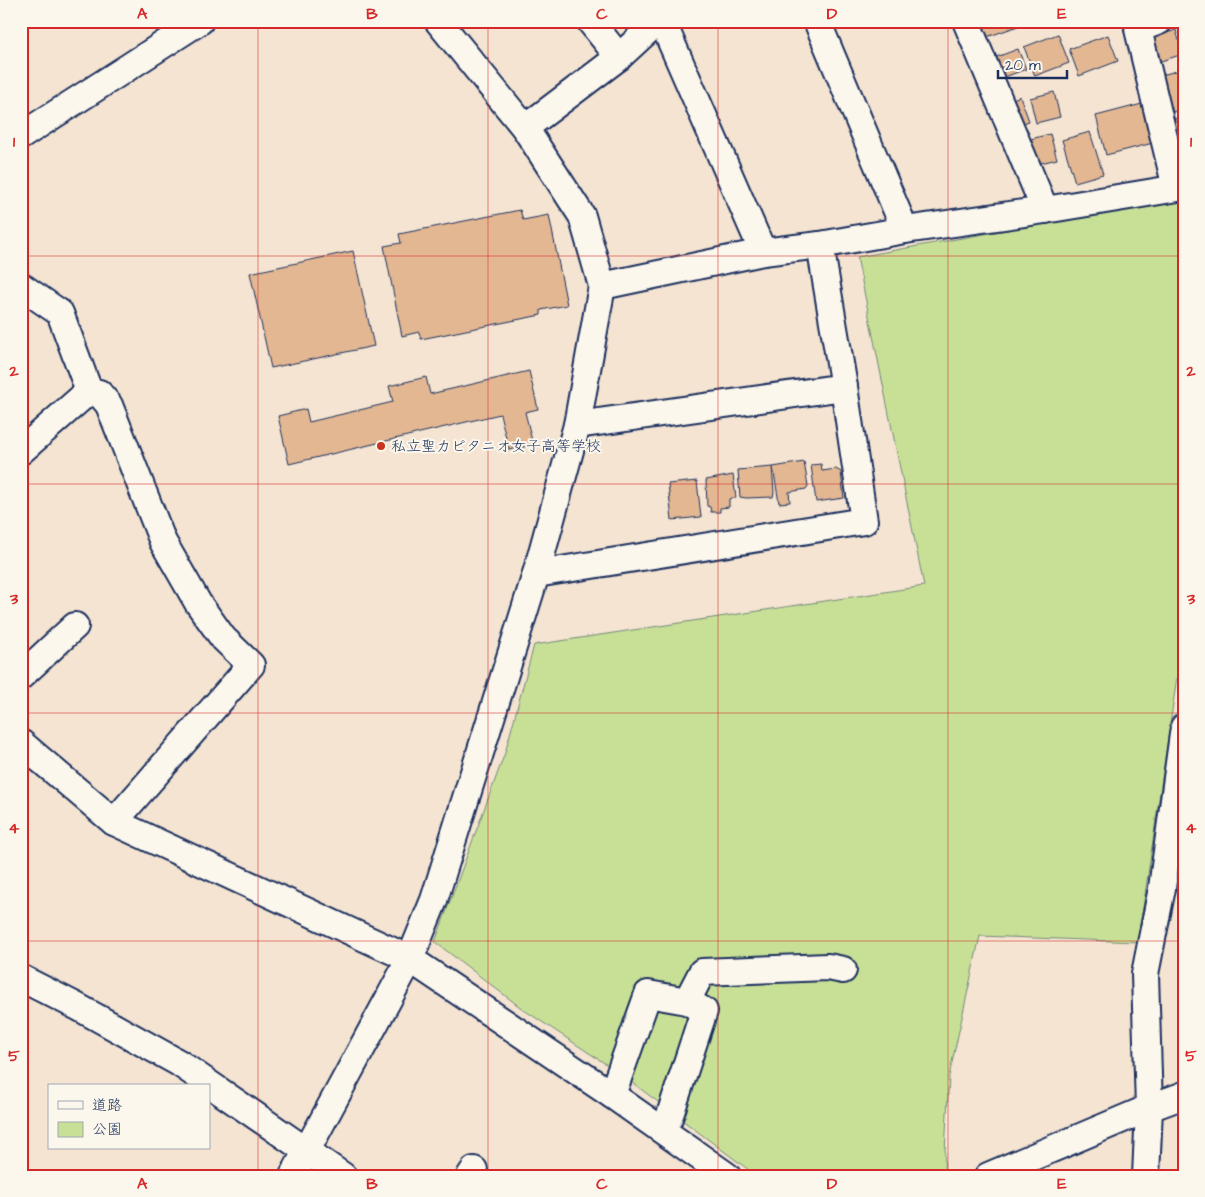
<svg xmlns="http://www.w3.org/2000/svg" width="1205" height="1197" font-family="'Architects Daughter','Klee One',sans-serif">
	<rect width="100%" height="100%" fill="#f4e4d1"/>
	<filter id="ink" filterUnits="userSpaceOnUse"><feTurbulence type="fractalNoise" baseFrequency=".02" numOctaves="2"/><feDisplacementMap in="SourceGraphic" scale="10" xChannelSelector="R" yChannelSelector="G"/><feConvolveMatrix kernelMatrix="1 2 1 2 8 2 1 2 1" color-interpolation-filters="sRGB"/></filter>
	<g filter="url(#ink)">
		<polygon fill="#c8e096" stroke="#72887a" points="1184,198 1184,629 1138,942 980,936 949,1076 944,1170 934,1176 757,1176 618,1072 524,1010 435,942 505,753 534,645 924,586 857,257"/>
		<g fill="#e2b792" stroke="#1b2f5e">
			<polygon points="979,21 1017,21 1018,26 984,38"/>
			<polygon points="1176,30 1183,54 1152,64 1145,40"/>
			<polygon points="1058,34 1069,63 1035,76 1024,47"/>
			<polygon points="1108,35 1118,61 1079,76 1069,49"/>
			<polygon points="1018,49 1026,69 1002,78 994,58"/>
			<polygon points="1184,69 1184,109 1168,113 1158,76"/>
			<polygon points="1054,92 1060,117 1036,123 1030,98"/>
			<polygon points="1020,96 1029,121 1015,126 1006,102"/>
			<polygon points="1142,104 1153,143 1106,155 1096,116"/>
			<polygon points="1184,116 1184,158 1179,159 1168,121"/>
			<polygon points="1090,132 1103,174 1075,182 1062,140"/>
			<polygon points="1050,134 1057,159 1029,166 1023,141"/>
			<polygon points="520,210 523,220 549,215 567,305 541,310 541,315 421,339 419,332 402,336 384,246 401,243 399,234"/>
			<polygon points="353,251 374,346 271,368 250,273"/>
			<polygon points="529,371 538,409 525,412 533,445 509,450 500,414 289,464 278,416 306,409 309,422 393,402 389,386 426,377 430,394"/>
			<polygon points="804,462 808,486 806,489 789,492 790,502 779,503 773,467"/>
			<polygon points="821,464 822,471 836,469 841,472 844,498 816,502 811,465"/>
			<polygon points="772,467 774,492 773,497 746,498 740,497 738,470"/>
			<polygon points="733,475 736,498 729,499 729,507 720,508 720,512 711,512 710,507 707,506 706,480"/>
			<polygon points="697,481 701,517 672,520 668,484"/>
			<polygon points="1184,821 1184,851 1179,851"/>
		</g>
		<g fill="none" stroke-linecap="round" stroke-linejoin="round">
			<defs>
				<g id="minor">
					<polyline points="438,21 525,128 582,216 602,286 577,425 536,574 434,900 410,959 612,1095 727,1176"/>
					<polyline points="590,21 619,57"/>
					<polyline points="662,21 763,252"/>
					<polyline points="817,21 905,230"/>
					<polyline points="966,21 1045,210"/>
					<polyline points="1159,21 1138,29 1176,188"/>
					<polyline points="525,128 619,57 658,21"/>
					<polyline points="21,136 200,21"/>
					<polyline points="21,286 60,313 89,391 99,393 109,405 163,542 198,603 223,638 251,665 114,822"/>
					<polyline points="602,286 763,252 820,245 905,230 1045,210 1184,187"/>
					<polyline points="577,425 844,387"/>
					<polyline points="21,451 89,391"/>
					<polyline points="536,574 864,521 844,387 820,245"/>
					<polyline points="21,676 75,626"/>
					<polyline points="21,743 114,822 410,959 293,1176"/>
					<polyline points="21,978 78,1007 179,1063 343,1176"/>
					<polyline points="687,1001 702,972 828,967 843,970"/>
					<polyline points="612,1095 648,994 687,1001 704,1011 669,1118 661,1129"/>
					<polyline points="470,1176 474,1170"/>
					<polyline points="988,1176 1149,1108 1184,1095"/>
					<polyline points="1146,1176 1149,1108 1145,974 1162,888 1184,727"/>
				</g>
			</defs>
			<use href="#minor" stroke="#1b2f5e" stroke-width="30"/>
			<use href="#minor" stroke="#fbf7ec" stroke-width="26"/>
		</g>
	</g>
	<path fill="none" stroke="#d62828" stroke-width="1" stroke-opacity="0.55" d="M258,21V1176M488,21V1176M718,21V1176M948,21V1176M21,256H1184M21,484H1184M21,713H1184M21,941H1184"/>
	<circle fill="#c8321e" stroke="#fbf7ec" stroke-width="2" cx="381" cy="446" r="5"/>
	<g text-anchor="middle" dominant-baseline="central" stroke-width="4" stroke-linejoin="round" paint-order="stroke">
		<g font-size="15" fill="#1b2f5e" stroke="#fbf7ec" text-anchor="start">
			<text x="391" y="446">私立聖カピタニオ女子高等学校</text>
		</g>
	</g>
	<rect width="1205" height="1197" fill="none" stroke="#fbf7ec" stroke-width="55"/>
	<rect x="48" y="1084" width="162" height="65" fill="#fbf7ec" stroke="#a1a7b3"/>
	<rect x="58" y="1101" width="25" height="8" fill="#fbf7ec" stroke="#a1a7b3"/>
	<text x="92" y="1110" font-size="15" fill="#1b2f5e">道路</text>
	<rect x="58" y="1122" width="25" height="15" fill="#c8e096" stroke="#a1a7b3"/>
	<text x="92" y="1134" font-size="15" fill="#1b2f5e">公園</text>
	<path d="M998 70v8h69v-8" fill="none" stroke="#1b2f5e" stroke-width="2.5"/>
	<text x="1005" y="70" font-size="15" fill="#1b2f5e" stroke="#fbf7ec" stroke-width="4" paint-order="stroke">20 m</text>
	<rect x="28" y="28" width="1150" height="1142" fill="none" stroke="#d62828" stroke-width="2"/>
	<g font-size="16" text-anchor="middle" font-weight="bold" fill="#d62828">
		<text x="142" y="19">A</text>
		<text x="372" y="19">B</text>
		<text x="602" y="19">C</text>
		<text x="832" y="19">D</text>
		<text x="1062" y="19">E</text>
		<text x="14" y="147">1</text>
		<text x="1191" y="147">1</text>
		<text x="14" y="376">2</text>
		<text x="1191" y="376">2</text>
		<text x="14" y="604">3</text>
		<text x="1191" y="604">3</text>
		<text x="14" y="833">4</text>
		<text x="1191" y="833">4</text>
		<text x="14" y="1061">5</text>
		<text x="1191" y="1061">5</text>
		<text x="142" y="1189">A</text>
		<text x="372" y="1189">B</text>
		<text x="602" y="1189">C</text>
		<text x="832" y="1189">D</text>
		<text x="1062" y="1189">E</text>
	</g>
</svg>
